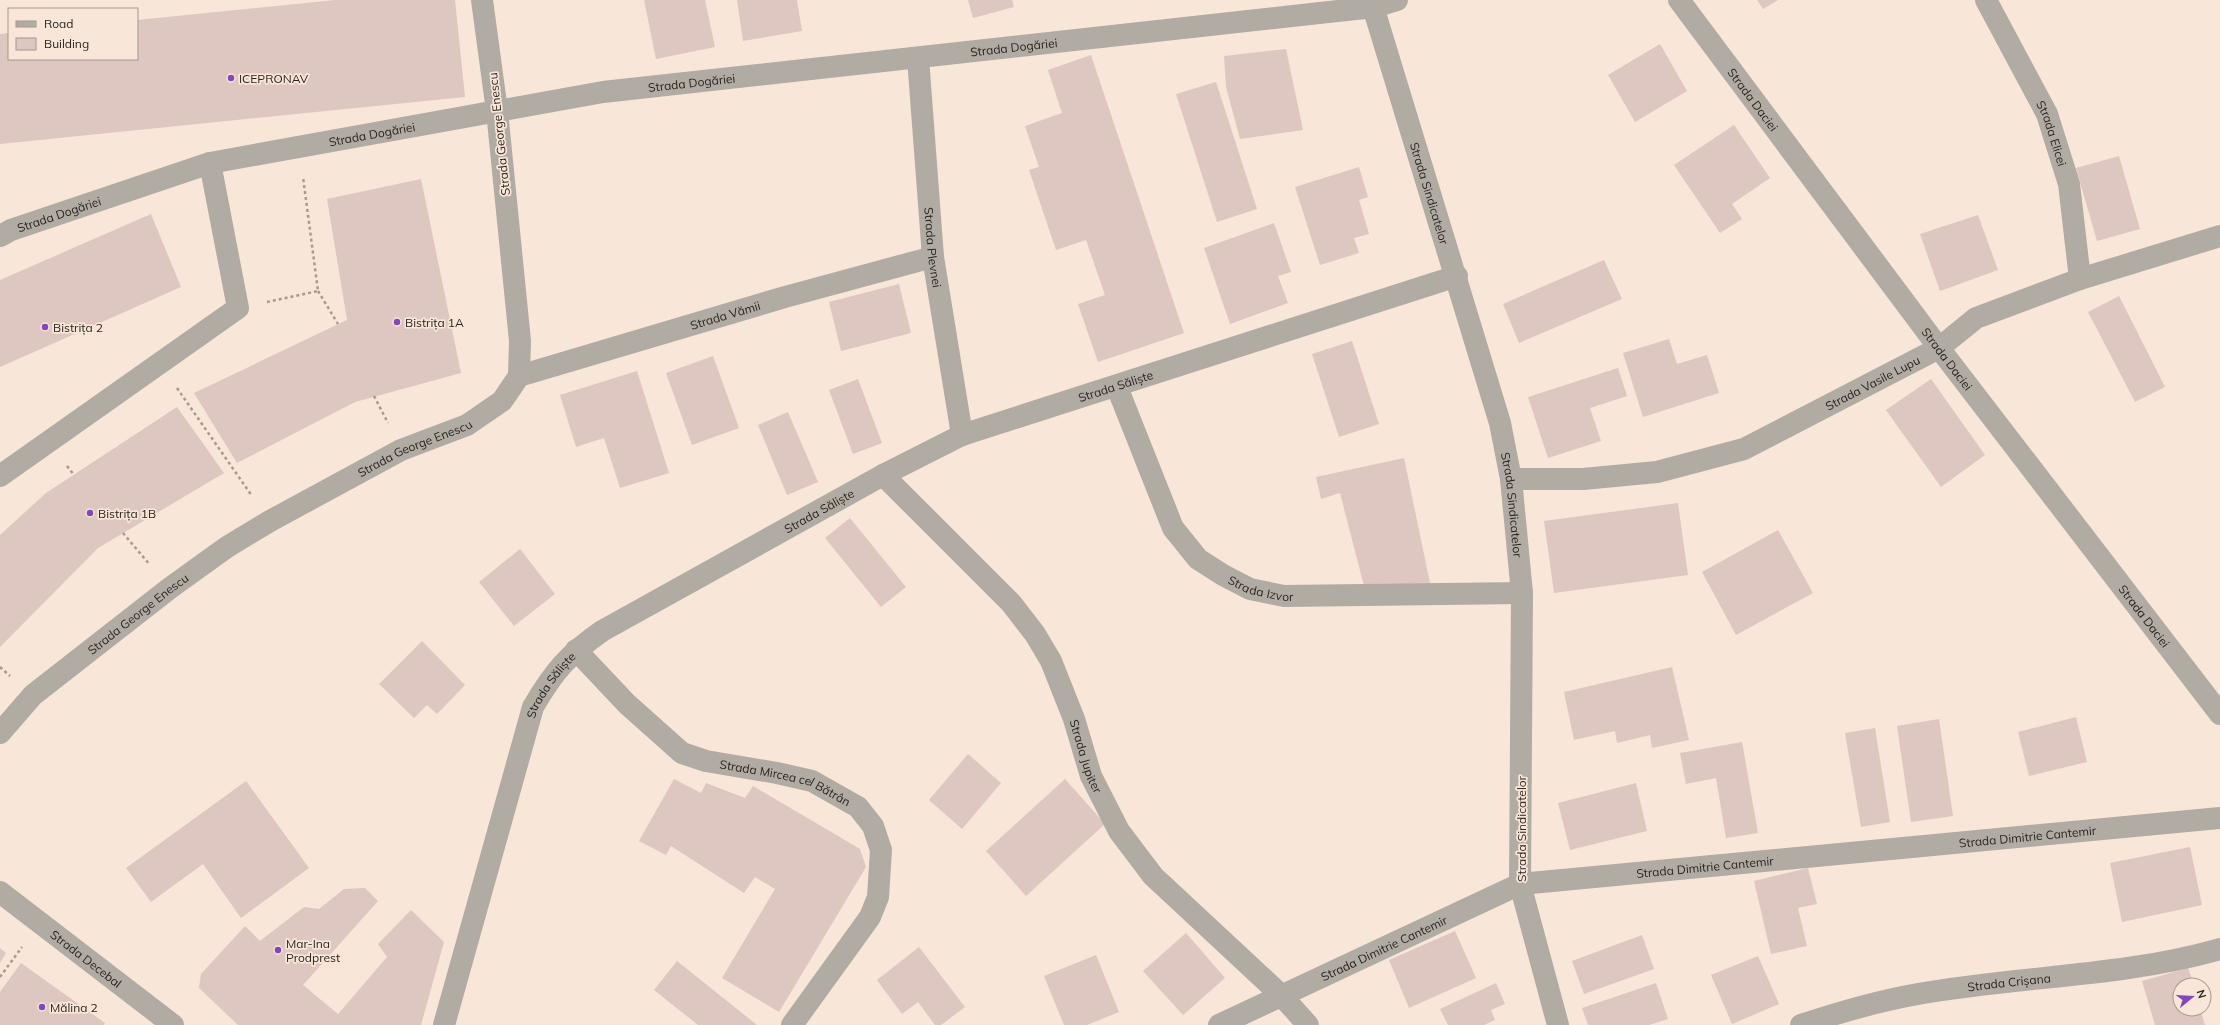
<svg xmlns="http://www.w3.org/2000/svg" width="2220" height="1025" font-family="Mulish,sans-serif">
	<rect width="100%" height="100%" fill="#f8e6d8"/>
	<g fill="#ddc7c0">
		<polygon points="335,0 455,0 465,97 0,144 0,34 9,33 9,59 137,59 137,20"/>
		<polygon points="644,0 705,0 715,47 656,59"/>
		<polygon points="737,0 797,0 802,31 743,41"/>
		<polygon points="968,0 1012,0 1014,7 973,18"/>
		<polygon points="1757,0 1778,0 1763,9"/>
		<polygon points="1660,44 1687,91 1635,122 1608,75"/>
		<polygon points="1286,49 1303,130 1240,139 1226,87 1224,56"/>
		<polygon points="1091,55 1184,333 1098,362 1078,304 1105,295 1086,240 1056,250 1029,170 1039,167 1025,126 1062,113 1048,70"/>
		<polygon points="1216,82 1257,209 1217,222 1176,94"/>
		<polygon points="1734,125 1770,178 1732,204 1742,219 1720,233 1674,165"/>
		<polygon points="2119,156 2140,229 2097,241 2076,168"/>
		<polygon points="1359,167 1368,197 1359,200 1369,234 1354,238 1359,253 1320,265 1295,187"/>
		<polygon points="421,179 461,373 355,402 237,463 194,393 347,320 327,199"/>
		<polygon points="151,214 181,287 0,367 0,280"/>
		<polygon points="1978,215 1998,270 1940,291 1920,234"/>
		<polygon points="1274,223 1291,272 1278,276 1288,303 1230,324 1204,248"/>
		<polygon points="1604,260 1622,299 1519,343 1503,304"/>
		<polygon points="899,284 911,333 841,351 829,302"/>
		<polygon points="2119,296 2165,387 2135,402 2088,312"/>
		<polygon points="1669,339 1677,364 1707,355 1719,393 1643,417 1623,353"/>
		<polygon points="1352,341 1379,424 1339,437 1312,354"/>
		<polygon points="713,356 739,428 692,445 666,373"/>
		<polygon points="1618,368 1627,396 1590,408 1601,441 1548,458 1528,397"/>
		<polygon points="637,371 669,473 620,488 604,438 576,447 560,395"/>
		<polygon points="858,379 882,443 853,454 829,390"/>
		<polygon points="1931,379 1985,455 1941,487 1886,410"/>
		<polygon points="177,407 224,473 98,548 0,647 0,535 46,493"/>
		<polygon points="788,412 818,482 787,495 758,425"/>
		<polygon points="1404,458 1431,588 1364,586 1340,493 1321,499 1316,477"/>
		<polygon points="1678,503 1688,575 1554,593 1544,521"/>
		<polygon points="850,518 906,587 881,607 825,538"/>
		<polygon points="1778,530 1813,593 1736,635 1702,572"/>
		<polygon points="520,549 555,594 514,626 479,582"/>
		<polygon points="422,641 465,685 437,714 427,705 414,718 379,684"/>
		<polygon points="1672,667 1689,740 1652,748 1650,735 1617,743 1615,731 1574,740 1564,692"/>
		<polygon points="2076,717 2087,762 2029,776 2018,732"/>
		<polygon points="1939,719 1953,816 1911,822 1897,726"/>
		<polygon points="1875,728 1890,822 1861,827 1845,733"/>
		<polygon points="1742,742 1758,833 1726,838 1716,778 1686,784 1680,753"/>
		<polygon points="968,754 1001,783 962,829 929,800"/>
		<polygon points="674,779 701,793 706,783 745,798 753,786 860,849 866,867 779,1012 722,978 775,889 755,877 744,893 671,846 666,855 639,841"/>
		<polygon points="1065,779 1105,824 1026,896 986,851"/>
		<polygon points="246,781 309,868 241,918 203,864 151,902 126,868"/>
		<polygon points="1636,783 1647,831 1570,850 1558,803"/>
		<polygon points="2190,847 2202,905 2122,922 2110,863"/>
		<polygon points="1808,868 1817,904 1798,908 1807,946 1771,954 1754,881"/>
		<polygon points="365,888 378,901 303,985 338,1014 387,957 378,944 411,910 444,942 421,1025 238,1025 199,988 201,974 245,926 260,941 304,907 319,909 344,889"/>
		<polygon points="1455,931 1476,978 1409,1008 1389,960"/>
		<polygon points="1186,933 1225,978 1183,1015 1143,971"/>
		<polygon points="1642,935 1654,969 1584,994 1572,961"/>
		<polygon points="919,947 965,1007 941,1025 935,1025 918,1002 902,1014 877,980"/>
		<polygon points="0,948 6,953 0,963"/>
		<polygon points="1096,955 1119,1012 1087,1025 1064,1025 1044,976"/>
		<polygon points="1758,956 1779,1004 1732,1024 1711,975"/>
		<polygon points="677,961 757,1025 698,1025 654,990"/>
		<polygon points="21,963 105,1023 104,1025 0,1025 0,992"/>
		<polygon points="2188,968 2194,985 2180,985 2180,1009 2200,1009 2205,1025 2155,1025 2142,981"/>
		<polygon points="1496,983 1505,1004 1491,1010 1495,1020 1484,1025 1448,1025 1440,1009"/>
		<polygon points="1656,983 1668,1019 1649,1025 1588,1025 1582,1008"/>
	</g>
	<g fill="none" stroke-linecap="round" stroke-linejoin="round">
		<g stroke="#a89a90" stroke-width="2.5" stroke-dasharray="3 3" stroke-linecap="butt">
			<polyline points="318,291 338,324"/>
			<polyline points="267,302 318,291 303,177"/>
			<polyline points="177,388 252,496"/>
			<polyline points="374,396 388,423"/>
			<polyline points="67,466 74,475"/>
			<polyline points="123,533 150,565"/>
			<polyline points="0,667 10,676"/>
			<polyline points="0,977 22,947"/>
		</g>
		<g stroke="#b0aca4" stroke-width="22">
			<path id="s1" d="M1371,0L1500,423L1511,479L1522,593L1520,884L1558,1025"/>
			<path id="s2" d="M1679,0L1939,348L2220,714"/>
			<path id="s3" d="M1986,0L2047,114L2069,184L2080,279"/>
			<path id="s4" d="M918,58L933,257L962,435"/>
			<path id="s5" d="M0,236L11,230L210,163L603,92L1374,7L1397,0"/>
			<path id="s6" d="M519,376L785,297L933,257"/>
			<path id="s7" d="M1117,387L1173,528L1198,559L1223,575L1250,589L1284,596L1522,593"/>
			<path id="s8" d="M883,475L1011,603L1035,634L1051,661L1074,719L1091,776L1119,831L1153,876L1282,996L1308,1025"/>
			<polyline points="0,476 238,308 210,163"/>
			<path id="s9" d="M1511,479H1583L1657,472L1744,449L1939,348L1976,318L2080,279L2220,236"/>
			<path id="s10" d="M576,650L627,704L682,753L706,761L777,773L812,781L858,807L873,826L881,850L878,897L870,917L792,1025"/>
			<path id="s11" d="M0,733L33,695L170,588L227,547L270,521L401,450L467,425L502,401L519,376L520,341L497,111L482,0"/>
			<path id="s12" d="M0,892L173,1025"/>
			<path id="s13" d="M444,1025L533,707C554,671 568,655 602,631L883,475L962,435L1457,276"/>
			<path id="s14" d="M1219,1025L1520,884L2220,818"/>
			<path id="s15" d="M1801,1025C1840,1012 1878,1001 1918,994C2018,976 2122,977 2220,949"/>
		</g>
	</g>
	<g fill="#8446bb" stroke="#f8e6d8" stroke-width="1.5">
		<circle cx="231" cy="78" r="4"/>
		<circle cx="397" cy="322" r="4"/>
		<circle cx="45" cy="327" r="4"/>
		<circle cx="90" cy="513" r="4"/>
		<circle cx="278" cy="950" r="4"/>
		<circle cx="42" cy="1007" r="4"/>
	</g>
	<g text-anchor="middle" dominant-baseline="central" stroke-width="3.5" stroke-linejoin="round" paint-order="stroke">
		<g font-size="12" fill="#2b241f" stroke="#f8e6d8">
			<text stroke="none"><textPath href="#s5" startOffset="1035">Strada Dogăriei</textPath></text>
			<text stroke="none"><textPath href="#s5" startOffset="711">Strada Dogăriei</textPath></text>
			<text stroke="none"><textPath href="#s2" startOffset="124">Strada Daciei</textPath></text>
			<text stroke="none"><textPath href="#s5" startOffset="387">Strada Dogăriei</textPath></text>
			<text transform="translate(499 134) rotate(-96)">Strada George Enescu</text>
			<text stroke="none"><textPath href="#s3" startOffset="149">Strada Elicei</textPath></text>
			<text stroke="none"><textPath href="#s1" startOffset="202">Strada Sindicatelor</textPath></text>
			<text stroke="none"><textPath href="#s5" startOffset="63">Strada Dogăriei</textPath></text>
			<text stroke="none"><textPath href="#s4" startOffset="190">Strada Plevnei</textPath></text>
			<text stroke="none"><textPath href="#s6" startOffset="215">Strada Vămii</textPath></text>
			<text stroke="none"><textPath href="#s2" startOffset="448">Strada Daciei</textPath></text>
			<text stroke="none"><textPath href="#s9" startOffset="381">Strada Vasile Lupu</textPath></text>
			<text stroke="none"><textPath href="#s13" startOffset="1005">Strada Săliște</textPath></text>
			<text stroke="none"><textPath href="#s11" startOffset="507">Strada George Enescu</textPath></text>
			<text stroke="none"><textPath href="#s1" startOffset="525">Strada Sindicatelor</textPath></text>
			<text stroke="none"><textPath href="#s13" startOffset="682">Strada Săliște</textPath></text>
			<text stroke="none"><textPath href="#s7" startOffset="262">Strada Izvor</textPath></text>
			<text stroke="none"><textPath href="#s11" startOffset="183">Strada George Enescu</textPath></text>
			<text stroke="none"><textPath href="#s2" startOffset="772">Strada Daciei</textPath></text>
			<text stroke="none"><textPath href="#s13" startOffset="358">Strada Săliște</textPath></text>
			<text stroke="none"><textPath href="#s8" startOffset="353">Strada Jupiter</textPath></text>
			<text stroke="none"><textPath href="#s10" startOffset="256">Strada Mircea cel Bătrân</textPath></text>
			<text transform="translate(1521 829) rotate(-90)">Strada Sindicatelor</text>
			<text stroke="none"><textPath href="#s14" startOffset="842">Strada Dimitrie Cantemir</textPath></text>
			<text stroke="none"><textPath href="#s14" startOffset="518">Strada Dimitrie Cantemir</textPath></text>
			<text stroke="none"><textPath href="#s14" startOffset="182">Strada Dimitrie Cantemir</textPath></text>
			<text stroke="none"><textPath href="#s12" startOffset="109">Strada Decebal</textPath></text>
			<text stroke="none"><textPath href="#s15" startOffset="213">Strada Crișana</textPath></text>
		</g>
		<g font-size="12" fill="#2b241f" stroke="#f8e6d8" text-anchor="start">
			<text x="239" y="78">ICEPRONAV</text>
			<text x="405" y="322">Bistrița 1A</text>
			<text x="53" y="327">Bistrița 2</text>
			<text x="98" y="513">Bistrița 1B</text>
			<text x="286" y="943">Mar-Ina<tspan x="286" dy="14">Prodprest</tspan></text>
			<text x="50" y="1007">Mălina 2</text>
		</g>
	</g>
	<rect x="8" y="8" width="130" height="52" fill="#f8e6d8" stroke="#a6988e"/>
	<rect x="16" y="21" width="20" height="6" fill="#b0aca4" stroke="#a6988e"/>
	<text x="44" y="28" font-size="12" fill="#2b241f">Road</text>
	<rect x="16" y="38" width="20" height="12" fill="#ddc7c0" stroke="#a6988e"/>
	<text x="44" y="48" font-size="12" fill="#2b241f">Building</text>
	<g transform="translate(2192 997) rotate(72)"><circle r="19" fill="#f8e6d8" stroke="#a6988e"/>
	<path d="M0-3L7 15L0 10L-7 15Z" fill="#8446bb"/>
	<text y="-6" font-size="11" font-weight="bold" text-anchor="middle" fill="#2b241f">N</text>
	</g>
</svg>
